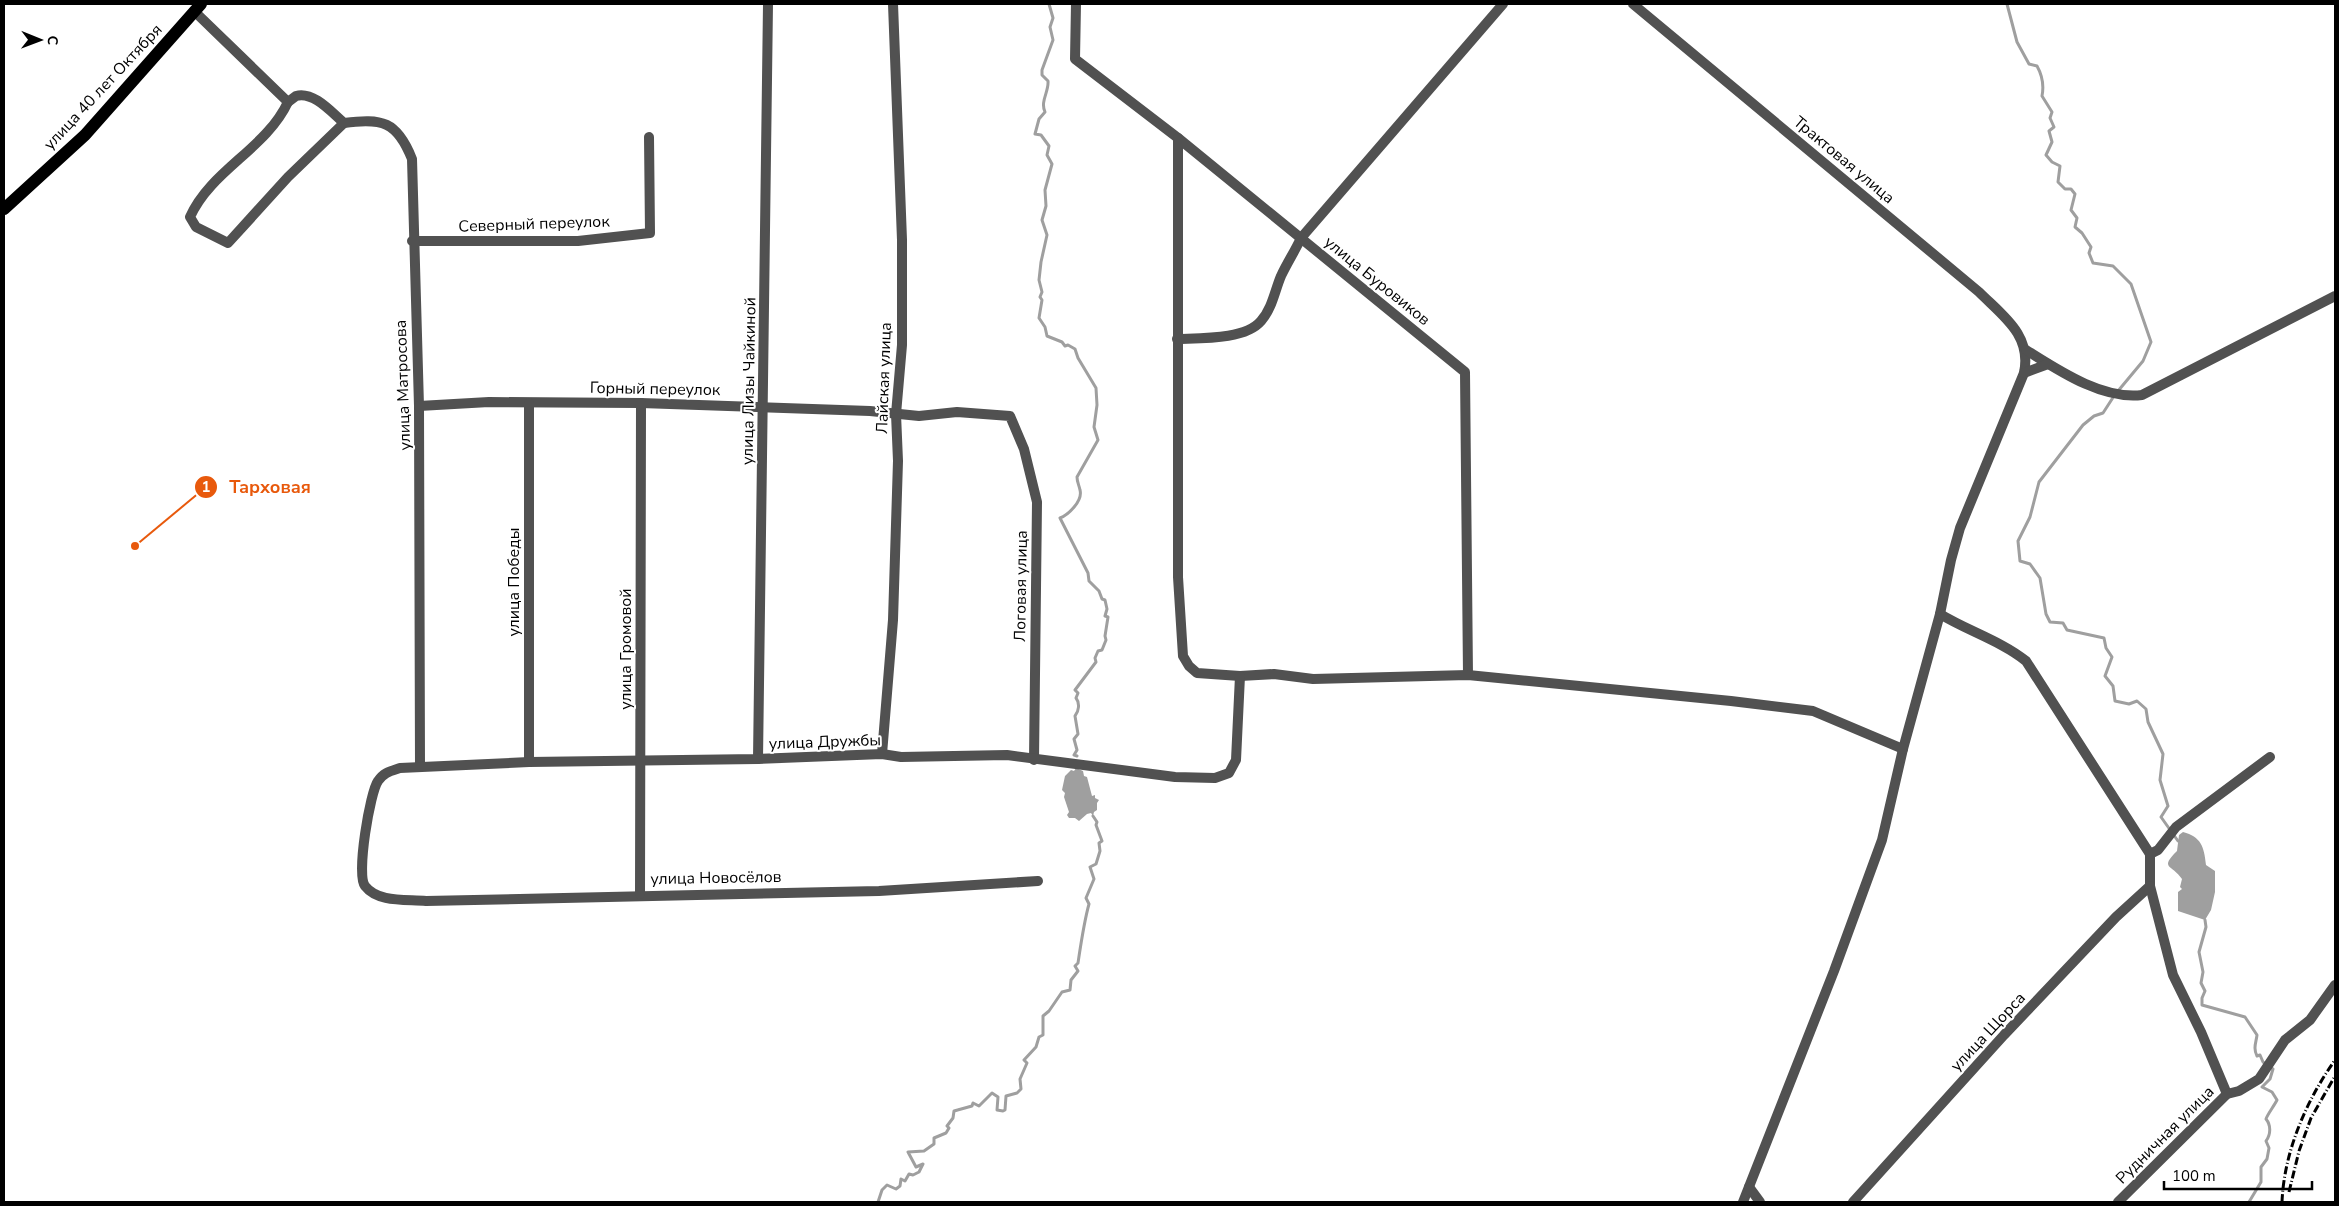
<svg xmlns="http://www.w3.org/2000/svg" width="2339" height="1206" font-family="'Nunito Sans',sans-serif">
	<rect width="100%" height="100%" fill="#fff"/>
	<g fill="#9f9f9f">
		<polygon points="1076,768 1083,771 1084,776 1087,777 1092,796 1095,795 1095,798 1099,800 1097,803 1097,810 1094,812 1093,816 1091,813 1087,814 1079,821 1075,818 1069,818 1067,815 1069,812 1064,797 1065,793 1062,790 1065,776 1071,770 1074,771"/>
		<path d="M2183,832C2201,837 2204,846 2206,865L2215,871V892L2211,910L2205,920L2178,911V892L2182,889L2180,887L2182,879C2172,864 2159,869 2177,851L2179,835Z"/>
	</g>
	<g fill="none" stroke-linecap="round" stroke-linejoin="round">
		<g stroke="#9f9f9f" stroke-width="3">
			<path d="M1049,4L1053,18L1050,27L1053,40L1042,70V75L1048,81C1049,92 1040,101 1045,112L1039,119L1035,134L1041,135L1049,146L1047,155L1052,164L1045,190L1046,206L1042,220L1047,235L1041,262L1039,280L1042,292L1040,297L1042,300L1039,318L1045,327L1047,336L1062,342L1065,346L1068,345L1075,349L1078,358L1096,388L1097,405L1094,427L1098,440L1077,477C1077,482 1079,485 1080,490C1083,501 1068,515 1060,518L1088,573L1089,581L1099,591L1102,599L1105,600L1107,609L1105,616L1108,617L1105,636L1106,640L1102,650L1098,651L1095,658L1096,662L1075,690L1078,693L1076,698C1080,703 1079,711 1075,716L1078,734L1074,739L1077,750L1074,755L1077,756"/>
			<path d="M2007,4L2017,42L2029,64L2037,66C2042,75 2044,86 2042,96L2052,112L2050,118L2054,127L2049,131L2052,142L2046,155L2052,162L2060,166L2058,182L2065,189H2071L2075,194L2071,210L2077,218L2075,227L2082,233L2091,247L2089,253L2093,263L2113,266L2131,284L2151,342L2143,361L2118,391"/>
			<polyline points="2114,396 2103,413 2094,416 2083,425 2039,482 2030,517 2018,541 2020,561 2030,564 2040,578 2046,614 2050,622 2063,623 2067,630 2104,638 2106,648 2112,657 2105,676 2113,686 2115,701 2129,704 2137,701 2146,709 2148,722 2163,754 2160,780 2168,806 2161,817 2178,841"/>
			<path d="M2205,920L2206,927L2199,952L2203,972L2201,983L2205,991L2202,998V1005L2245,1017L2257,1035C2256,1043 2253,1048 2257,1056L2260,1055L2263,1062L2273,1069L2270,1079L2262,1087L2272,1092L2277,1100C2274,1106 2267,1115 2266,1119C2271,1125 2271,1134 2266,1141L2269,1148L2267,1159L2261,1167V1182L2249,1202"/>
			<path d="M878,1202L882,1190L887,1185L896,1189L900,1186L901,1179L905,1181L909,1174L913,1175L919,1172L923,1164L916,1167L908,1152L924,1151L934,1144V1138L946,1133L949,1128L947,1126L953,1118L954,1111L972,1106L973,1103L979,1106L992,1093L998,1097L997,1110L1003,1111L1005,1110L1006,1096L1017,1093L1021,1089L1020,1079L1027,1063L1024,1060L1036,1047L1039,1037L1043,1035V1016L1049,1011L1062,992L1070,990L1071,980L1078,971L1075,966L1078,963C1081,943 1084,922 1089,904L1086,898L1094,879L1090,867L1096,864L1100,851L1099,843L1102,841L1096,825L1097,822L1093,816"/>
		</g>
		<g stroke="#515151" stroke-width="10">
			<polyline points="1076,4 1075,59 1178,138 1465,372 1468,675"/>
			<path d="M1633,4L1979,292C2003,316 2032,335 2024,373L1960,528L1951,560L1940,614L1903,749L1882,840L1834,971L1743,1202"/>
			<path d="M194,11L288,102C266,149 211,170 190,217L196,227L228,243L288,177L344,123"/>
			<path d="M288,102L296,96C314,91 332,113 344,123C382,118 397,121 412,159L419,406L420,766"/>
			<polyline points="1178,138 1178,577 1183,656 1189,666 1197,673 1240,676 1274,674 1313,679 1468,675 1731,701 1813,711 1903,749"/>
			<polyline points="412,241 578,241 650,233 649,137"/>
			<path d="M1177,339C1200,338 1245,340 1261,321C1272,309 1275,290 1281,276C1287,263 1295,251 1301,238L1503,4"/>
			<path d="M2026,350C2058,370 2102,400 2142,395L2335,296"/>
			<polyline points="2024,373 2048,364"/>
			<polyline points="419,406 489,402 641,403 870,411 919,416 957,412 1010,416 1024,449 1037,502 1034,760"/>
			<path d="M1940,614C1968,631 2001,641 2026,661L2150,854V886L2173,975L2201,1032L2227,1094"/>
			<polyline points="882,754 893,620 898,461 896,414 902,345 902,240 893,4"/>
			<polyline points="758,759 768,4"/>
			<polyline points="529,762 529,403"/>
			<polyline points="2150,854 2158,850 2176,827 2270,757"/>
			<path d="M1038,881L879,891L426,901C407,899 378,903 365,886C356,875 370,792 378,781C384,772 391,771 400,768L529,762L758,759L882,754L901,757L1007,755L1175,777L1215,778L1229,773L1236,760L1240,676"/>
			<polyline points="640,894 641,403"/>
			<polyline points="1749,1187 1760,1202"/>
			<polyline points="1853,1202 2004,1035 2116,917 2150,886"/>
			<polyline points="2118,1202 2227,1094 2239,1091 2259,1079 2285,1040 2310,1020 2335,985"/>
		</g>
		<polyline stroke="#000" stroke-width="12" points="4,209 85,135 201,4"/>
		<g stroke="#000" stroke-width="3" stroke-dasharray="8 2.5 1 2.5" stroke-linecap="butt">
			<polyline points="2289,1192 2299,1151 2311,1118 2335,1076"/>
			<path d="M2282,1202C2284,1152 2306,1101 2335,1060"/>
		</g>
	</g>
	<g text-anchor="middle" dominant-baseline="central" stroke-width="4" stroke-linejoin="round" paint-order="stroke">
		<g font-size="16" fill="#000" stroke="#fff">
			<text transform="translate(103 87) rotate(-47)">улица 40 лет Октября</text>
			<text transform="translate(1844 160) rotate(40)">Трактовая улица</text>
			<text transform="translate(534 224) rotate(-2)">Северный переулок</text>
			<text transform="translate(1377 281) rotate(39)">улица Буровиков</text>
			<text transform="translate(884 378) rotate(-88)">Лайская улица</text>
			<text transform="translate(749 381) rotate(-89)">улица Лизы Чайкиной</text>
			<text transform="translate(403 385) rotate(-92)">улица Матросова</text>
			<text transform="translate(655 389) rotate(1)">Горный переулок</text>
			<text transform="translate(514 582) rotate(-90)">улица Победы</text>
			<text transform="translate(1021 586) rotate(-89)">Логовая улица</text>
			<text transform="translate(626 649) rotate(-90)">улица Громовой</text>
			<text transform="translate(825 742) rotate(-2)">улица Дружбы</text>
			<text transform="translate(716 878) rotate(-1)">улица Новосёлов</text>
			<text transform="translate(1988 1032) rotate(-47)">улица Щорса</text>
			<text transform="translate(2165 1135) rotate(-45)">Рудничная улица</text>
		</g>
	</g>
	<path fill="none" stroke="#e8590c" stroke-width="2" d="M135 546L206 487"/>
	<g fill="#e8590c" stroke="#fff" stroke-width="2">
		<circle cx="135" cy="546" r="5"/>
		<circle cx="206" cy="487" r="12"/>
	</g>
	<g font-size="15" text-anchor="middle" font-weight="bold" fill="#fff">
		<text x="206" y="492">1</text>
	</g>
	<g font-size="18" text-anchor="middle" font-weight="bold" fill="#e8590c" stroke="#fff" stroke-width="4" stroke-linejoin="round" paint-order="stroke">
		<text x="270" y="493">Тарховая</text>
	</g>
	<rect width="2339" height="1206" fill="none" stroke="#000000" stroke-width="10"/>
	<g transform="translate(40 40) rotate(91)" stroke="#ffffff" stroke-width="4" paint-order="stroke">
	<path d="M0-4L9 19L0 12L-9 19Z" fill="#000000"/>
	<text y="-8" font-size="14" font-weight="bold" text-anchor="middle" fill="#000000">С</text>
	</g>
	<path d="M2164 1181v8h148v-8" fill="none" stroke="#000000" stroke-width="2.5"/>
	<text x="2172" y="1181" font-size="15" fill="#000000" stroke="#ffffff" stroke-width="4" paint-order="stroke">100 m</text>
</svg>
